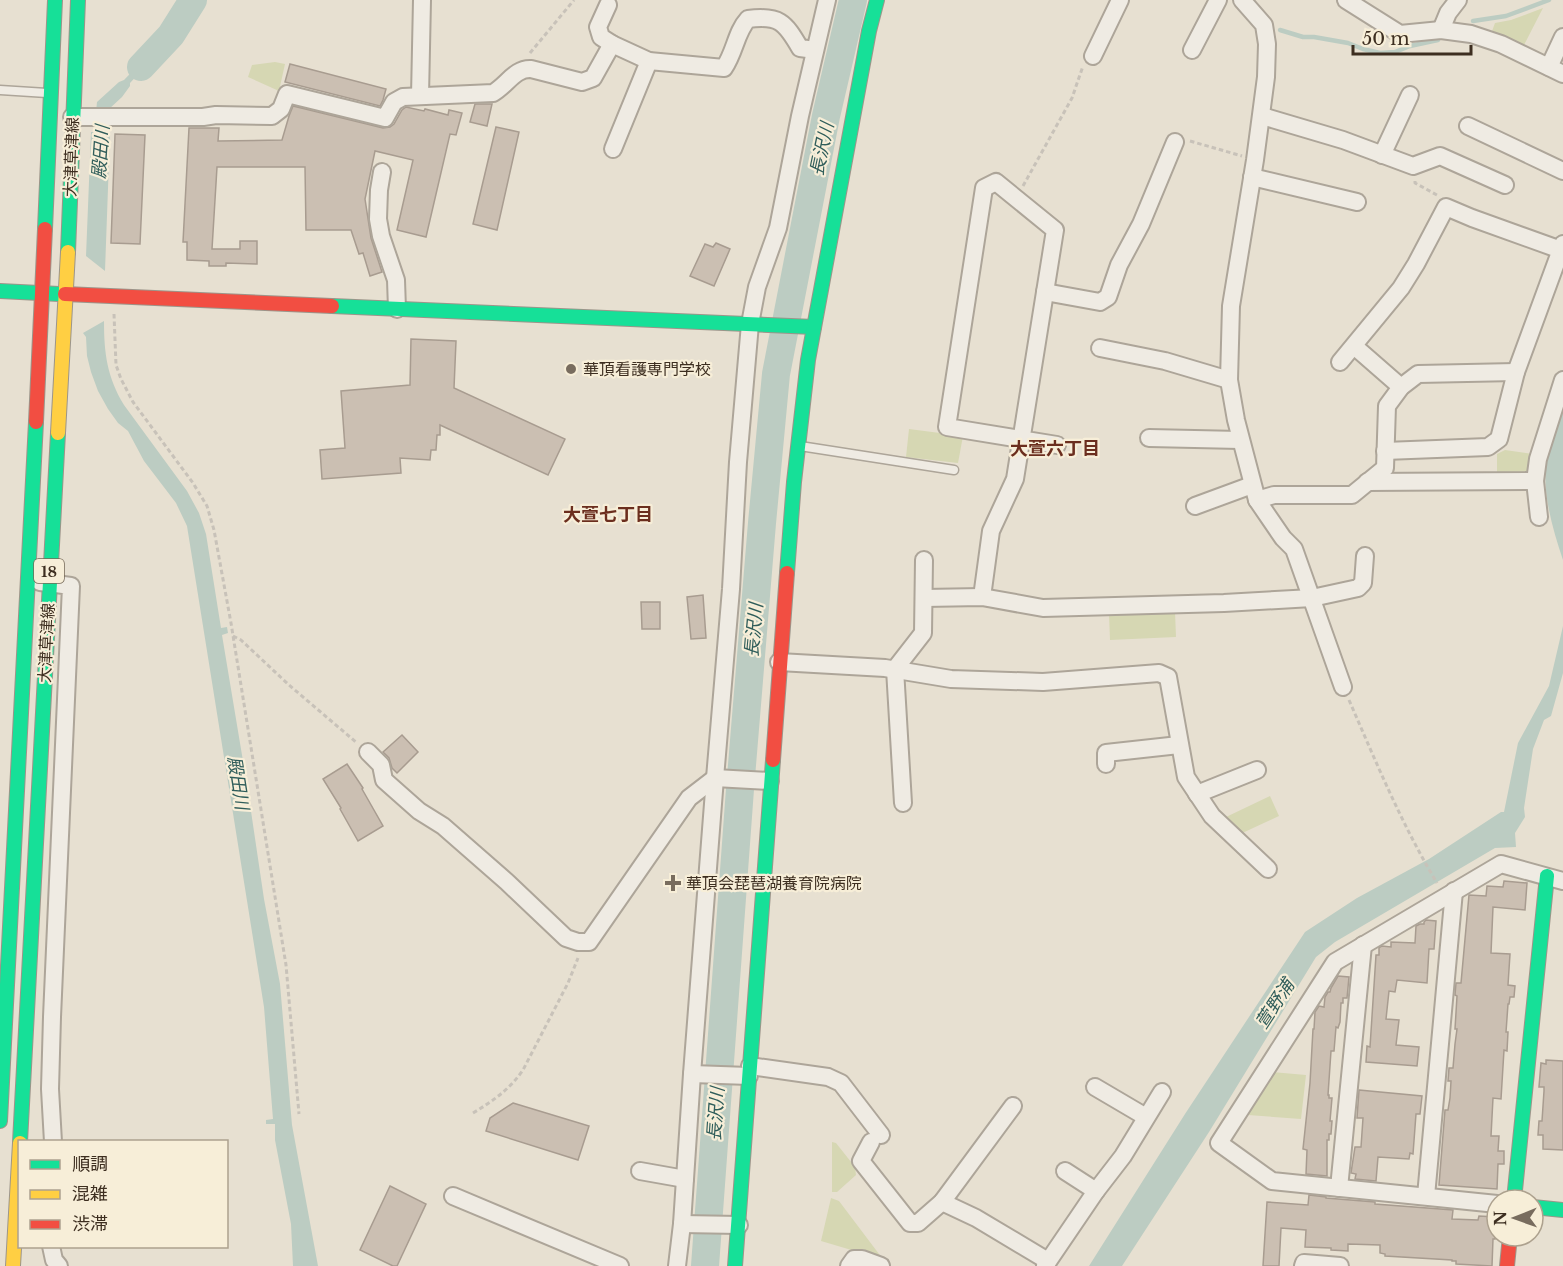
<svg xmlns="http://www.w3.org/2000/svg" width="1563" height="1266" font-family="'Libre Baskerville','Noto Sans JP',serif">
	<rect width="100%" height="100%" fill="#e7e0d1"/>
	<g fill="#d6d7b3">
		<polygon points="1543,8 1523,47 1491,34 1495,23 1511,20"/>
		<polygon points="275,62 285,64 279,91 248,77 252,65"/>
		<polygon points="909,429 963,436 958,463 906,457"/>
		<polygon points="1505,450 1533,454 1533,474 1497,477 1497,454"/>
		<polygon points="1175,611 1176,637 1110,640 1109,614"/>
		<polygon points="1270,796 1279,816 1238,835 1228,823 1226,817"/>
		<polygon points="1272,1072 1306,1075 1301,1119 1248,1115 1245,1112"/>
		<polygon points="832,1142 836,1143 855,1167 856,1175 837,1192 832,1192"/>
		<polygon points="831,1198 839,1201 882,1258 882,1261 848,1249 821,1241"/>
	</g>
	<g fill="#bcccc2">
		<polygon points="165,38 169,41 130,83 130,86 122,97 109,109 107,133 110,133 105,271 86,256 91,132 94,132 97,102 119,82 124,80"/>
		<path d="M104,321C104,353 107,377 124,405L187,491L199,513L206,534L221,628L227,627L228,633L222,635L248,791L264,899L280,984L292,1125L318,1266H293L291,1224L275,1140V1124H266V1120L273,1119L264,1007L187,526L176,503L144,461L128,431L118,423L108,409L98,391L91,372L87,356L86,337L83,333Z"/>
		<path d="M1563,401V560C1552,527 1541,490 1547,455C1550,437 1558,419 1563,401Z"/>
		<polygon points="1563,626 1563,673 1551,716 1544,720 1533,749 1524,808 1525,817 1515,833 1516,847 1495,848 1335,942 1316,957 1209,1132 1122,1266 1089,1266 1185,1114 1305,932 1357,898 1429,859 1501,812 1504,812 1518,743 1549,686"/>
	</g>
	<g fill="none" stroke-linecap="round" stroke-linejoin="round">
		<g stroke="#bcccc2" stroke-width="4.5">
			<polyline points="1473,21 1506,16 1549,0"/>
			<polyline points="1280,30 1303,37 1314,37 1348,43 1363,49 1380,53 1395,52 1410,46 1438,40"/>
		</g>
		<g stroke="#bcccc2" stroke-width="28">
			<polyline points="141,67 171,35 193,0"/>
			<polyline points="705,1266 740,789 762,523 776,374 826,116 853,0"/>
		</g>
	</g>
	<g fill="#cbbfb2" stroke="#a89c90" stroke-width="1.5">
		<polygon points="290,64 386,89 383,100 380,106 285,82"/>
		<polygon points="475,104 492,104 487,126 470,122"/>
		<polygon points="293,106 383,128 390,127 394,124 402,110 406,107 424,111 425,109 448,115 449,110 462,113 456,135 450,134 426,237 397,230 413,160 375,151 365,199 371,238 382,272 370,276 363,253 359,254 351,230 306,230 305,167 217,167 212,249 240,249 240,241 257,241 257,264 226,263 226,266 209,266 209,261 187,260 187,242 183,242 189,128 219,128 218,141 282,140 289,116"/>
		<polygon points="496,127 519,132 497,230 473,224"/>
		<polygon points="115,134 145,135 140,244 111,243"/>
		<polygon points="716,243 730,249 714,286 690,276 705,244 713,247"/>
		<polygon points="411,339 456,341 454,388 565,439 548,475 440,425 440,435 437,435 436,450 431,450 430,460 400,458 401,473 322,479 320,450 345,448 341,391 410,385"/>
		<polygon points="703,595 706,638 691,639 687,597"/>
		<polygon points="641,602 660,602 660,629 642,629"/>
		<polygon points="402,735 418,752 397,773 392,768 389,758 383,752"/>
		<polygon points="347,764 363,788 362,789 383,826 358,841 340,809 341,808 323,779"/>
		<polygon points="1504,881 1527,883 1525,910 1493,907 1491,953 1510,954 1508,985 1515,986 1514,997 1510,997 1509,1004 1508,1004 1506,1032 1508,1032 1507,1051 1504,1050 1501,1099 1493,1098 1491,1136 1499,1136 1498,1151 1504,1151 1504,1164 1498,1164 1497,1189 1439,1185 1445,1110 1448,1110 1450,1098 1451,1081 1448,1081 1449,1068 1453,1068 1455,1044 1457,1029 1455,1029 1457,996 1455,995 1456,983 1461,983 1469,895 1486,896 1487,886 1503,887"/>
		<polygon points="1426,920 1436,921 1434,949 1429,949 1427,983 1397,980 1395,992 1389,991 1386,1019 1399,1020 1396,1045 1419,1047 1417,1066 1366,1062 1367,1046 1370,1047 1376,955 1379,955 1379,948 1382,946 1391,947 1391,942 1415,943 1416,926 1420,924 1424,924 1424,922"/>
		<polygon points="1338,976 1349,977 1347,998 1343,998 1343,1003 1341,1003 1340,1022 1338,1028 1336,1027 1334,1051 1331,1051 1328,1095 1329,1095 1329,1098 1332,1098 1330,1121 1332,1121 1331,1134 1329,1134 1329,1140 1327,1140 1327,1176 1306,1174 1307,1150 1303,1149 1310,1083 1313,1029 1314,1029 1315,1012 1319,1006 1324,1007 1325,997 1328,992 1330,992 1331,988"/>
		<polygon points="1546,1060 1563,1061 1563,1150 1543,1149 1543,1135 1538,1135 1539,1121 1542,1121 1544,1091 1544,1087 1539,1087 1541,1063 1546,1064"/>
		<polygon points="1359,1090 1422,1096 1420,1114 1416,1114 1413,1154 1410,1153 1409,1159 1378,1157 1376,1181 1355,1179 1356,1174 1351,1173 1355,1147 1361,1147 1363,1118 1357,1118"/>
		<polygon points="513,1103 589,1126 578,1160 486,1131 490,1118"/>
		<polygon points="390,1186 426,1204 397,1266 393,1266 360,1250"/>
		<polygon points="1309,1195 1326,1197 1326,1198 1375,1202 1375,1204 1453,1210 1452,1219 1478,1220 1479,1216 1496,1217 1495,1239 1493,1239 1492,1266 1456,1264 1456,1261 1452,1261 1452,1260 1385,1256 1385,1254 1380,1253 1380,1245 1348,1244 1348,1251 1331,1250 1331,1248 1305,1247 1306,1230 1281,1228 1279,1266 1263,1266 1267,1202 1308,1205"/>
	</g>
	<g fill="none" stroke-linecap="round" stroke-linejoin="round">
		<defs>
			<g id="lane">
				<polyline points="0,90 47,93"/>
				<polyline points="800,446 954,470"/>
			</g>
			<g id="street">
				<polyline points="1242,0 1264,25 1267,44 1266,77 1255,160 1231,306 1229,380 1236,420 1257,500 1283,538 1294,549 1343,687"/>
				<polyline points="1346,0 1400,34 1441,30 1471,34 1501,44 1563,74"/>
				<polyline points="608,5 598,27 601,37 612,44"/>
				<polyline points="1441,30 1448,13 1458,0"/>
				<polyline points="1192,50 1218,0"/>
				<polyline points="1093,56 1120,0"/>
				<polyline points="1549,67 1563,37"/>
				<polyline points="420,96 422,0"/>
				<polyline points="1262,116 1343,140 1413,166 1440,156 1505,185"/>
				<path d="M72,117H203L216,115L272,116L281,109L287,94L385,118L394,102L403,97L493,93C507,85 515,68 531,69L582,82L593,78L612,44L649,61L724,68C735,52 736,32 748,19C779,15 785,22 800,48L815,50"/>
				<polyline points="1468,126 1563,171"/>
				<polyline points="613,149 649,61"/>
				<polyline points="1382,155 1410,95"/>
				<polyline points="382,172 379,190 378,219 381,236 396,280 397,309"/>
				<polyline points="1252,177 1357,202"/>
				<polyline points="1045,292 1100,302 1108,297 1119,265 1141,224 1175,142"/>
				<polyline points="1354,346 1401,387"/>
				<polyline points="1100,348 1165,361 1229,380"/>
				<polyline points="1340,362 1401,288 1416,264 1446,207 1472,218 1561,250"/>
				<polyline points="1149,438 1240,440"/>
				<polyline points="1385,451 1488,447 1499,439 1516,372 1563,244"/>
				<polyline points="1535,481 1539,517"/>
				<polyline points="1367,482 1535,481 1538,459 1563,380"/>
				<polyline points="1257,500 1274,495 1352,495 1385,468 1387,406 1401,387 1418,374 1516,372"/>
				<polyline points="1195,506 1252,485"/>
				<polyline points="40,582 71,586 52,1017 50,1089 53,1142"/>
				<polyline points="982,597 991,531 1015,479 1055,230 996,182 984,188 947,427 1057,445"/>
				<polyline points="924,598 982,597 1043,608 1224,603 1312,598 1358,588 1363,583 1365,556"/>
				<polyline points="779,662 885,668 951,679 1043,682 1159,673 1168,677 1186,777 1212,816 1268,869"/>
				<polyline points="368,752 381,765 384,780 419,811 443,826 507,882 566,938 578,942 589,942 689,798 715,778 770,781"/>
				<polyline points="1106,764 1106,753 1179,745"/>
				<polyline points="1197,794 1257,770"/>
				<polyline points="903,803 895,669 923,633 924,560"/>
				<polyline points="750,1066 828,1077 841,1083 881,1135"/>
				<polyline points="692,1074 749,1076"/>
				<polyline points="1095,1087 1146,1117"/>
				<polyline points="871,1142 861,1161 910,1223 918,1223 942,1202 1013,1106"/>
				<polyline points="640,1171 685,1179"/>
				<polyline points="1065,1171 1096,1191"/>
				<polyline points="1339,1188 1363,945"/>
				<polyline points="453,1196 620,1266"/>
				<polyline points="1426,1196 1454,891"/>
				<polyline points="942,1202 976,1218 1048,1261"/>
				<polyline points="1497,1204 1272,1181 1219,1143 1335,962 1501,864 1563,881"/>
				<polyline points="682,1224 739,1225"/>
				<polyline points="51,1246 54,1260 59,1266"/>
				<polyline points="677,1266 682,1224 692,1074 715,778 731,589 738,462 750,324 757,287 778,228 800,116 827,0"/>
				<polyline points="849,1266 854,1259 862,1259 881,1266"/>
				<polyline points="1045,1266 1096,1191 1123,1156 1162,1092"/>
				<polyline points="1303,1266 1304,1263 1340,1266"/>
			</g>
			<g id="fast">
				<polyline points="45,229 55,0"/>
				<polyline points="68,252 78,0"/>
				<polyline points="0,291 59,294"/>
				<polyline points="332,306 814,327"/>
				<polyline points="787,573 794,482 808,360 869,31 877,0"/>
				<polyline points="0,1121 36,422"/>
				<polyline points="20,1142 58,433"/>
				<polyline points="1514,1200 1547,876"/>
				<polyline points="1533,1207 1563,1210"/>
				<polyline points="735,1266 773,760"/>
			</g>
			<g id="slow">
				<polyline points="58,433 68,252"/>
				<polyline points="13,1266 20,1143"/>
			</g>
			<g id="jam">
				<polyline points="65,294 332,306"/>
				<polyline points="36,422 45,229"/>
				<polyline points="773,760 787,573"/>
				<polyline points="1507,1266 1510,1236"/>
			</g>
		</defs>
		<use href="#lane" stroke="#ada599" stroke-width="11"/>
		<use href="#street" stroke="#ada599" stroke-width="20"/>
		<use href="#fast" stroke="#9c958a" stroke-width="16"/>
		<use href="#slow" stroke="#9c958a" stroke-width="16"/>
		<use href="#jam" stroke="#9c958a" stroke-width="16"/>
		<g stroke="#c8c2b9" stroke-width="3" stroke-dasharray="4.5 3" stroke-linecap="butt">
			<polyline points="530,53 574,0"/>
			<polyline points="1190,141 1242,156"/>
			<polyline points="1415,181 1415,183 1437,195"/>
			<polyline points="1023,186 1072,98 1083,66"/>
			<polyline points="114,314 116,365 121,379 133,402 193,483 207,506 214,530 231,623 286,965 299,1114"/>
			<polyline points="233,636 241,640 289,685 357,743"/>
			<path d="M1349,700C1376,762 1402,825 1437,883"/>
			<path d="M473,1113C493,1101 510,1089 523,1070L568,983L578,958"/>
		</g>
		<use href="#lane" stroke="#efebe3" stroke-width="8"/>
		<use href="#street" stroke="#efebe3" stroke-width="16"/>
		<use href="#fast" stroke="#16e098" stroke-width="14"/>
		<use href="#slow" stroke="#ffcf43" stroke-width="14"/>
		<use href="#jam" stroke="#f24e42" stroke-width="14"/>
	</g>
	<g fill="#786c5e" stroke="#f7eed8" stroke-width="2">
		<circle cx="571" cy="369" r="6"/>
		<path d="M670 874h6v6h6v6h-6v6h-6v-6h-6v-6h6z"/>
	</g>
	<g text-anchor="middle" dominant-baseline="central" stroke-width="4.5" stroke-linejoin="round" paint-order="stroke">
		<rect fill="#f7eed8" stroke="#756857" stroke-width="1.5" x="34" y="559" width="30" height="24" rx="4.5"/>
		<g font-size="15" font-weight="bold" fill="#3d2e20">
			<text x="49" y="571">18</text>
		</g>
		<g font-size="16" fill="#3d2e20" stroke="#f7eed8">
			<text transform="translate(71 157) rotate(-88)">大津草津線</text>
			<text transform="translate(46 643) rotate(-87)">大津草津線</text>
		</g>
		<g font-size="16" fill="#3d2e20" stroke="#f7eed8" text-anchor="start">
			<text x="583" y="369">華頂看護専門学校</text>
			<text x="686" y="883">華頂会琵琶湖養育院病院</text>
		</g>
		<g font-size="18" font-style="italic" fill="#2f5d5a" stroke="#f7eed8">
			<text transform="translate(822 149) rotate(-78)">長沢川</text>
			<text transform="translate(101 152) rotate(-86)">殿田川</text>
			<text transform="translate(754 630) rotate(-85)">長沢川</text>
			<text transform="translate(238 783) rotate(81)">殿田川</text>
			<text transform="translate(1275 1004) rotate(-57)">萱野浦</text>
			<text transform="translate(716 1114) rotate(-86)">長沢川</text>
		</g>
		<g font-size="18" font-weight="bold" fill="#6b2e1e" stroke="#f7eed8">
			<text x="1055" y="449">大萱六丁目</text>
			<text x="608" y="515">大萱七丁目</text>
		</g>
	</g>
	<rect x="18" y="1140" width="210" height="108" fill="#f7eed8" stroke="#ada18e" stroke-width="1.5"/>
	<rect x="30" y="1160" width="30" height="9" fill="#16e098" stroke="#ada18e" stroke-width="1.5"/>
	<text x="72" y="1170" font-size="18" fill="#3d2e20">順調</text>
	<rect x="30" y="1190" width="30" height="9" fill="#ffcf43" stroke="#ada18e" stroke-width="1.5"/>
	<text x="72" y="1200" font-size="18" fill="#3d2e20">混雑</text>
	<rect x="30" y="1220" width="30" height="9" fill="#f24e42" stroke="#ada18e" stroke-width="1.5"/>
	<text x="72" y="1230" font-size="18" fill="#3d2e20">渋滞</text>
	<g transform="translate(1515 1218) rotate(269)"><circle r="28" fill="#f7eed8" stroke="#ada18e" stroke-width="1.5"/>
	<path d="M0-4.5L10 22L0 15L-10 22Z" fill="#786c5e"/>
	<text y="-9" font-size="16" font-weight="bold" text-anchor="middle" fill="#3d2e20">N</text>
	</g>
	<path d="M1353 45v9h118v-9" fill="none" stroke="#3d2e20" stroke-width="3"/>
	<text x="1362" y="45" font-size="18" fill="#3d2e20" stroke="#f7eed8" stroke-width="4.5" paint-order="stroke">50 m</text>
</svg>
